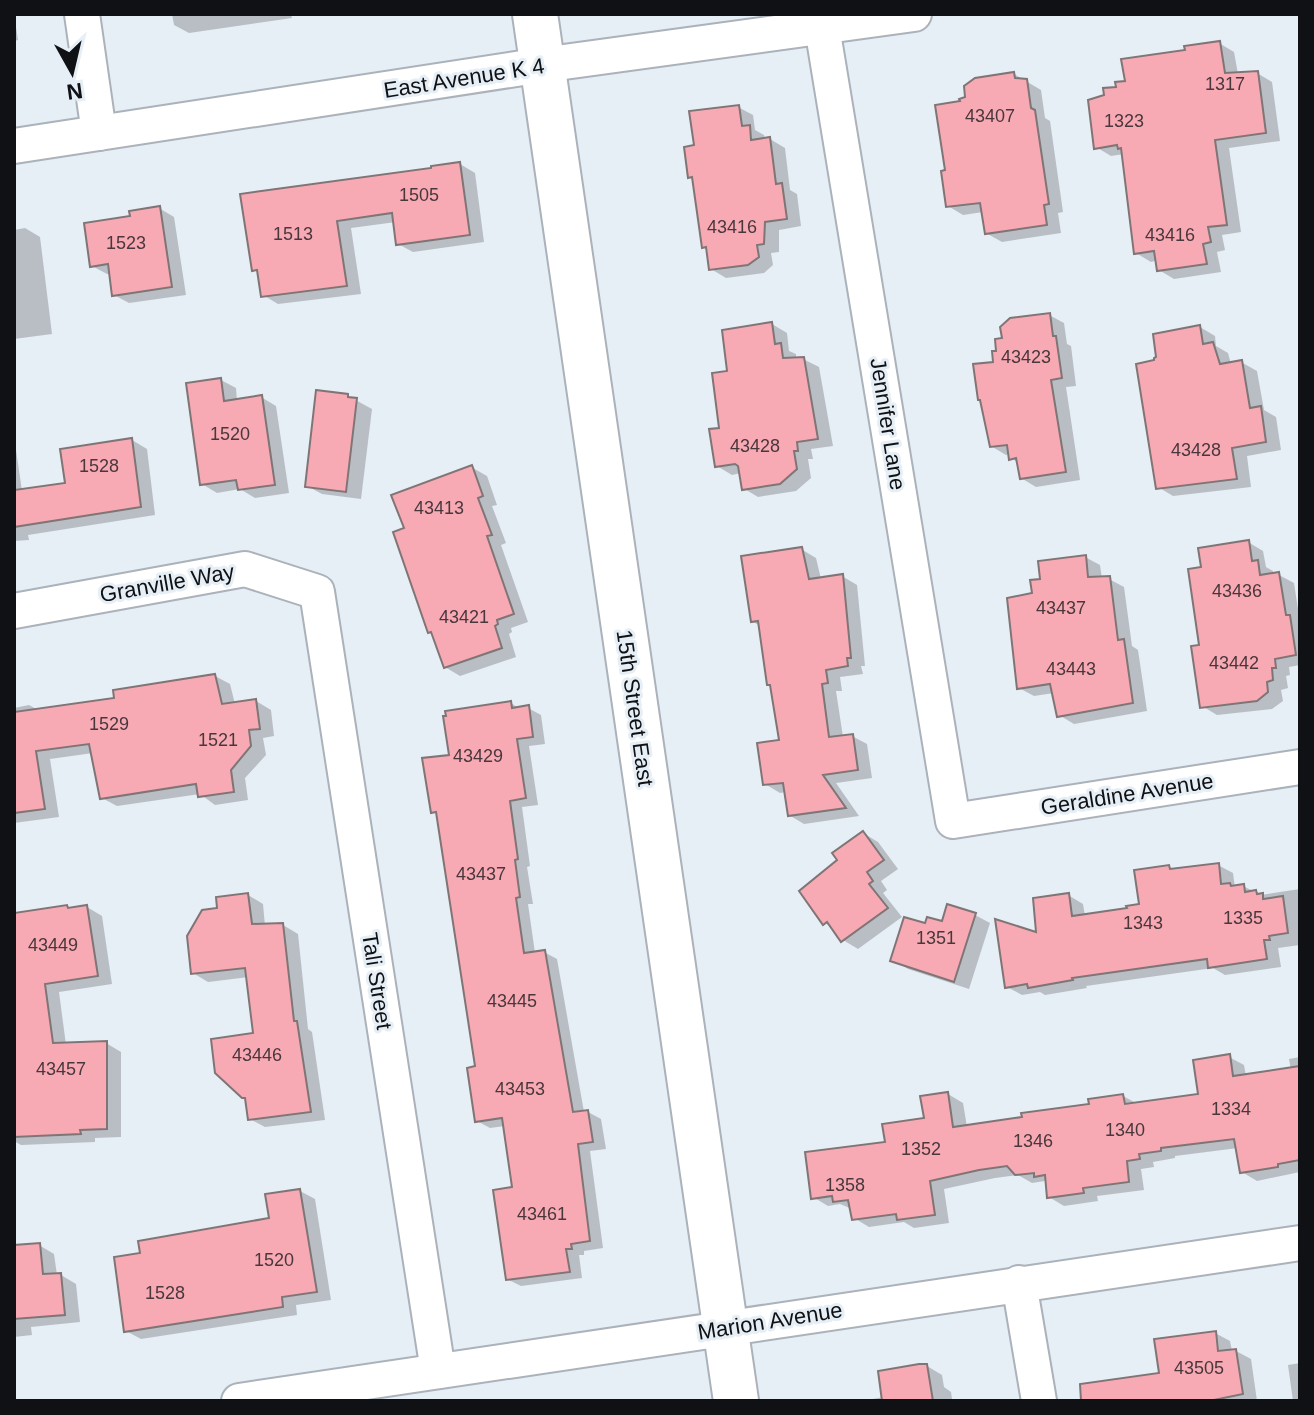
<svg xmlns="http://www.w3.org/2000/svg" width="1314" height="1415" font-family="Helvetica,sans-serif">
	<rect width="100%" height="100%" fill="#e6eef6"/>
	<g fill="#0003">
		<polygon points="14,14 18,40 14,41"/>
		<polygon points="172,14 297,14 291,15 292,18 189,33 174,25"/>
		<polygon points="1219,43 1234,52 1238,74 1257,73 1272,82 1280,141 1229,148 1241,232 1222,235 1225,250 1217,252 1221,272 1174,279 1159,270 1158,260 1151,262 1136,253 1124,154 1111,156 1096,147 1118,88 1187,52"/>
		<polygon points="1014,74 1041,90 1045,118 1050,121 1063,212 1058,213 1061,233 1002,242 986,233 983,212 963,215 948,206 947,172 962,103"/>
		<polygon points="738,107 753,115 755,130 764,135 765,140 770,139 785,148 790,190 797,194 801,226 779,230 779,252 771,253 773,265 764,273 726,278 711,269 708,249 704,246 694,179 690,176 696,147"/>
		<polygon points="460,164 475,173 484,242 413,252 398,244 396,222 351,228 361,294 278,304 263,295 260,273 254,269 243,196"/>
		<polygon points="159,208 174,217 186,295 129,303 114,295 111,274 107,274 92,266 132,218"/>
		<polygon points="25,228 40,237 52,334 14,339 14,344 14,230"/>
		<polygon points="1049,315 1064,323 1067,344 1071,346 1076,386 1066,387 1080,480 1036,487 1021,478 1019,463 1011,458 1010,454 1006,455 991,446 996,364"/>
		<polygon points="772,324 787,333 789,351 796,354 796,359 803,359 819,367 833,446 811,449 813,459 808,459 811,478 796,491 758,497 743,488 741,473 732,475 717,466 730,372"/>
		<polygon points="1200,327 1215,336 1216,346 1228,353 1231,364 1241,362 1257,371 1264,410 1276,417 1281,450 1247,456 1251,487 1173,496 1158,487 1156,362"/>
		<polygon points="221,380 236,388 237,401 261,397 276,406 289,493 255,498 240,489 217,493 202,484"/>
		<polygon points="348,396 372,409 361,499 322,494 307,486"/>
		<polygon points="14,436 22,491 67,484 132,440 147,449 155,515 28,535 29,540 14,541"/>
		<polygon points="471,467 487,476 497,505 492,506 506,543 501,545 528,622 511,628 512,632 509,634 516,657 460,676 445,667 434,635 429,632 406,530"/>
		<polygon points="1248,542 1263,551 1266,567 1273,571 1274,575 1279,575 1294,583 1300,622 1300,665 1289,667 1290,675 1286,676 1288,688 1281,690 1283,701 1272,709 1217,715 1202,706 1203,569"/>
		<polygon points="801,549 816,558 821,579 842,576 857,585 865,666 861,666 863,674 840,677 842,691 836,691 843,737 852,736 867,744 872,778 836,783 859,816 804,824 789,815 786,792 780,793 765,784 781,742 772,686 769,684 760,626 752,621"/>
		<polygon points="1085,557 1100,565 1102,579 1109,579 1124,587 1132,646 1138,650 1147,711 1074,724 1059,715 1054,693 1034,696 1019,688 1034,594 1043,581"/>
		<polygon points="215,676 230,684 235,704 256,701 271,710 274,736 263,738 266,755 245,778 248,800 215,805 200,794 117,806 102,798 93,753 50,759 59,817 14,823 14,708 29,705 38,710 117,699"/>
		<polygon points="511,703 520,709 528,708 541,715 545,744 529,746 538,805 522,807 530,866 527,867 533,904 528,904 535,953 544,952 557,959 584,1112 588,1112 601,1119 606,1149 590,1151 603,1248 584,1251 584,1255 579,1255 582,1278 521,1286 507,1279 514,1189 505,1126 490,1128 477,1121 477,1068 439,815 433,811 451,756"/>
		<polygon points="863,833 878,842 898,869 881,881 887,890 883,893 902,917 858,949 843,940 833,928 825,923 840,861"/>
		<polygon points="1218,865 1233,873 1235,888 1243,886 1261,895 1300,889 1300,945 1278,948 1281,967 1225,975 1213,968 1086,986 1087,988 1045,995 1040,992 1022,995 1007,987 1038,934 1068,895 1083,904 1085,916 1141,906 1169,868 1175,871"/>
		<polygon points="248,895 263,904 265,926 283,925 298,934 308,1029 312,1032 325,1120 265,1127 250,1119 255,1035 249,977 208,982 193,973 219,909"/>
		<polygon points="87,907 102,916 112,984 59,992 66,1045 106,1043 121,1052 121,1137 95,1138 95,1142 21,1145 14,1141 14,916"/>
		<polygon points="975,915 990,923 969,989 908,969 893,960 926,926 943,924"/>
		<polygon points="1229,1057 1244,1065 1246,1076 1291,1070 1289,1059 1300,1057 1300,1172 1257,1181 1242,1172 1238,1148 1175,1156 1175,1158 1153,1162 1154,1167 1141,1169 1144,1190 1097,1196 1098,1201 1064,1206 1049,1197 1045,1181 1032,1183 1018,1175 995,1178 944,1189 949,1223 914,1228 904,1222 869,1227 854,1218 852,1209 840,1204 828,1206 813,1197 887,1143 926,1120 948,1094 963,1103 967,1127 1091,1105 1123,1096 1138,1104 1200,1096"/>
		<polygon points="300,1191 315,1199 331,1300 296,1305 297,1315 141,1339 126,1331 142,1255 271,1220"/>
		<polygon points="39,1245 54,1254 57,1275 61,1275 76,1284 80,1322 31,1327 32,1335 14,1337 14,1247"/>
		<polygon points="1215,1333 1230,1341 1232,1351 1236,1351 1251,1359 1257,1401 1129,1401"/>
		<polygon points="1300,1363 1300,1401 1293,1401 1288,1365"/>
		<polygon points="927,1366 942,1375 944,1387 951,1392 952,1399 969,1401 861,1401 884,1397"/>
	</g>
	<g fill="#f8aab4" stroke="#807576" stroke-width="2">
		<polygon points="1220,41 1225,73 1258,71 1266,133 1215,140 1227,225 1208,227 1211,242 1203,244 1207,264 1157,271 1154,251 1134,254 1121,148 1118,149 1117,145 1094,149 1088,100 1104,95 1103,88 1116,87 1115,82 1125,81 1121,59 1185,50 1184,46"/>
		<polygon points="1014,72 1015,78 1027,79 1031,108 1035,110 1049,204 1044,205 1047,225 985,234 980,203 946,207 941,171 945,170 935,105 960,101 959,99 965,97 964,86 975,78"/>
		<polygon points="739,105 742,126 750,125 751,140 770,137 776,184 782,183 787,219 765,222 764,244 757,245 759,257 748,265 709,270 706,247 702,248 692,177 688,178 684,147 694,145 689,111"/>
		<polygon points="460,162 470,235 396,245 392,213 337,221 347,286 261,297 257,270 252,271 240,194 431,168 431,166"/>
		<polygon points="160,206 172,287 112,296 108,264 90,267 84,223 130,216 129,211"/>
		<polygon points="1050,313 1053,336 1056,336 1062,378 1051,380 1066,472 1020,479 1016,458 1009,460 1007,445 990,447 980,400 978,400 973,364 993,362 992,351 996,351 995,339 1002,338 1000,327 1010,318"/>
		<polygon points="772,322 775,344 781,343 783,358 804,357 818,439 797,442 798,451 794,451 797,469 780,484 742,490 738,466 735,464 715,467 709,429 719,428 712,373 727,371 722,330"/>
		<polygon points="1200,325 1203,344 1213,342 1220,364 1242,360 1250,408 1261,406 1266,442 1232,448 1237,479 1156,489 1136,364 1154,360 1154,358 1156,357 1153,334"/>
		<polygon points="221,378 224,401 262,395 275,485 238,490 236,480 200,485 186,383"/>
		<polygon points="316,390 348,394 348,397 357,398 346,492 305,487"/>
		<polygon points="132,438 141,507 14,527 14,490 65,483 60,449"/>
		<polygon points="472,465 483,496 478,498 492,535 487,536 514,614 497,620 498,624 495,626 502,648 444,668 431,632 428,633 393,532 404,528 391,495"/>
		<polygon points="1249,540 1252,561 1258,560 1260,575 1279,572 1286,615 1290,615 1296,655 1275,659 1276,668 1272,668 1273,680 1267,682 1268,692 1257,701 1200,708 1191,646 1199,645 1188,569 1201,567 1198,548"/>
		<polygon points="802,547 809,579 843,574 851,658 847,658 848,666 826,670 828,683 822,684 829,737 853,734 858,770 823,775 846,808 788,816 783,783 763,785 757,743 779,740 770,685 767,685 758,621 751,622 741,556"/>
		<polygon points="1086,555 1088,577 1110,576 1118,640 1124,639 1133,703 1057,717 1050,684 1017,689 1007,598 1032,593 1030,580 1040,579 1038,561"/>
		<polygon points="215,674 222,704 256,699 260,729 249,730 251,746 231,770 234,792 198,797 196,784 100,799 89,744 36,751 45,809 14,813 14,712 114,698 113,690"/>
		<polygon points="511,701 512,708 529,705 533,737 517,739 526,798 510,801 518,859 515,860 520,897 516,898 524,953 545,950 573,1112 588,1110 593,1142 578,1144 590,1241 571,1244 572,1249 566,1249 570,1272 506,1280 493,1190 512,1187 502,1118 475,1122 467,1068 475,1066 436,812 431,813 422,758 449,755 443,716 446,716 445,711"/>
		<polygon points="863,831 884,860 867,872 873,881 869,884 888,908 841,942 827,922 823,925 799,891 837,860 832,853"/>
		<polygon points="1219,863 1221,884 1230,883 1231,886 1244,884 1245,892 1256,890 1257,894 1263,893 1263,899 1283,896 1288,933 1269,936 1270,940 1264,940 1267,959 1208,968 1207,959 1072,978 1073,980 1028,988 1027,984 1005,988 995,919 1036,932 1033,898 1069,893 1072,916 1127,908 1126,906 1139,904 1134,870 1169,865 1170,869"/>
		<polygon points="248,893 252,924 283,923 294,1021 297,1021 311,1112 248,1120 245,1098 242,1098 215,1073 211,1039 253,1033 245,968 191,974 187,936 202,910 217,908 216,897"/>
		<polygon points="947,904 976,913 954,982 890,961 904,917 925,923 927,917 942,921"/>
		<polygon points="67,905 68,908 87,905 98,976 45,984 53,1043 107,1041 107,1129 80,1130 81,1134 14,1137 14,913"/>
		<polygon points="1230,1054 1233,1076 1300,1066 1300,1160 1278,1164 1278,1167 1240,1173 1234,1139 1161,1148 1161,1151 1139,1154 1140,1159 1127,1161 1129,1182 1083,1188 1084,1193 1047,1198 1045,1175 1034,1177 1034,1173 1015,1175 1007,1166 979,1170 930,1181 935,1215 897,1220 896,1214 852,1220 848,1200 833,1202 832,1196 811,1199 805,1152 885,1142 882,1124 924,1118 920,1096 948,1092 953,1127 1022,1117 1021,1113 1089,1104 1088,1099 1123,1094 1125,1104 1198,1094 1193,1060"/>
		<polygon points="300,1189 317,1292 282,1297 283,1307 124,1332 114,1257 140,1253 138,1241 269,1218 265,1194"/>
		<polygon points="40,1243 43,1274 61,1273 65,1315 14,1319 14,1245"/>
		<polygon points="1216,1331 1218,1351 1236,1349 1243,1394 1209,1401 1081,1401 1080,1384 1159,1373 1154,1339"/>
		<polygon points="919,1364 927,1364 933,1401 882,1401 878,1371"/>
	</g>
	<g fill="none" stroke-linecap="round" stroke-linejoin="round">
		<defs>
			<g id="minor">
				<polyline points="82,14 99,133"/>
				<polyline points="822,27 953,821 1300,767"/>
				<polyline points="14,146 542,65 914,14"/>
				<polyline points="14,611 245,569 317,592 438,1371"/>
				<polyline points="1019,1283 1039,1401"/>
				<polyline points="239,1401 1300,1243"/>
			</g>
			<polyline id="tertiary" points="535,14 736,1401"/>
		</defs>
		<use href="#minor" stroke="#abb2ba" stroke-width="38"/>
		<use href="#tertiary" stroke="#abb2ba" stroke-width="48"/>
		<use href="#minor" stroke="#fff" stroke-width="34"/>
		<use href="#tertiary" stroke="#fff" stroke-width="44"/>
	</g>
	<g text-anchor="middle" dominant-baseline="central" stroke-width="6" stroke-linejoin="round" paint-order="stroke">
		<g font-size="18" fill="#49373c">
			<text x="1225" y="84">1317</text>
			<text x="990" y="116">43407</text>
			<text x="1124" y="121">1323</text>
			<text x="419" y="195">1505</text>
			<text x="732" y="227">43416</text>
			<text x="293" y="234">1513</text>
			<text x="1170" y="235">43416</text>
			<text x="126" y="243">1523</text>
			<text x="1026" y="357">43423</text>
			<text x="230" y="434">1520</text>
			<text x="755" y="446">43428</text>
			<text x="1196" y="450">43428</text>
			<text x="99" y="466">1528</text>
			<text x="439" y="508">43413</text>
			<text x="1237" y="591">43436</text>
			<text x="1061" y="608">43437</text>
			<text x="464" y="617">43421</text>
			<text x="1234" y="663">43442</text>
			<text x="1071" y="669">43443</text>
			<text x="109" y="724">1529</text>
			<text x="218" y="740">1521</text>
			<text x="478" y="756">43429</text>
			<text x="481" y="874">43437</text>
			<text x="1243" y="918">1335</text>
			<text x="1143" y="923">1343</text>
			<text x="936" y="938">1351</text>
			<text x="53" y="945">43449</text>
			<text x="512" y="1001">43445</text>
			<text x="257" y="1055">43446</text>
			<text x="61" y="1069">43457</text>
			<text x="520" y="1089">43453</text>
			<text x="1231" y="1109">1334</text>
			<text x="1125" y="1130">1340</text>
			<text x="1033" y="1141">1346</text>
			<text x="921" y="1149">1352</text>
			<text x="845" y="1185">1358</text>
			<text x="542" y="1214">43461</text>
			<text x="274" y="1260">1520</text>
			<text x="165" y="1293">1528</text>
			<text x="1199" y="1368">43505</text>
		</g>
		<g font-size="22" fill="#0f1114" stroke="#e6eef6">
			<text transform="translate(464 78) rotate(-9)">East Avenue K 4</text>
			<text transform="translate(888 424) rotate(81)">Jennifer Lane</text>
			<text transform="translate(167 583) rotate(-10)">Granville Way</text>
			<text transform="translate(635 708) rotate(82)">15th Street East</text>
			<text transform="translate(1127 794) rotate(-9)">Geraldine Avenue</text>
			<text transform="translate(377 981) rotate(81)">Tali Street</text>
			<text transform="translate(770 1321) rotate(-9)">Marion Avenue</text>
		</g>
	</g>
	<rect width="1314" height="1415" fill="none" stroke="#0f1114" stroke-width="32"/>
	<g transform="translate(72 72) rotate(172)" stroke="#e6eef6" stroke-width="6" paint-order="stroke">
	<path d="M0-6L14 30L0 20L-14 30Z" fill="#0f1114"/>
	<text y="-12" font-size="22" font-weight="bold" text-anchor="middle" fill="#0f1114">N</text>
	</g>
</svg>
